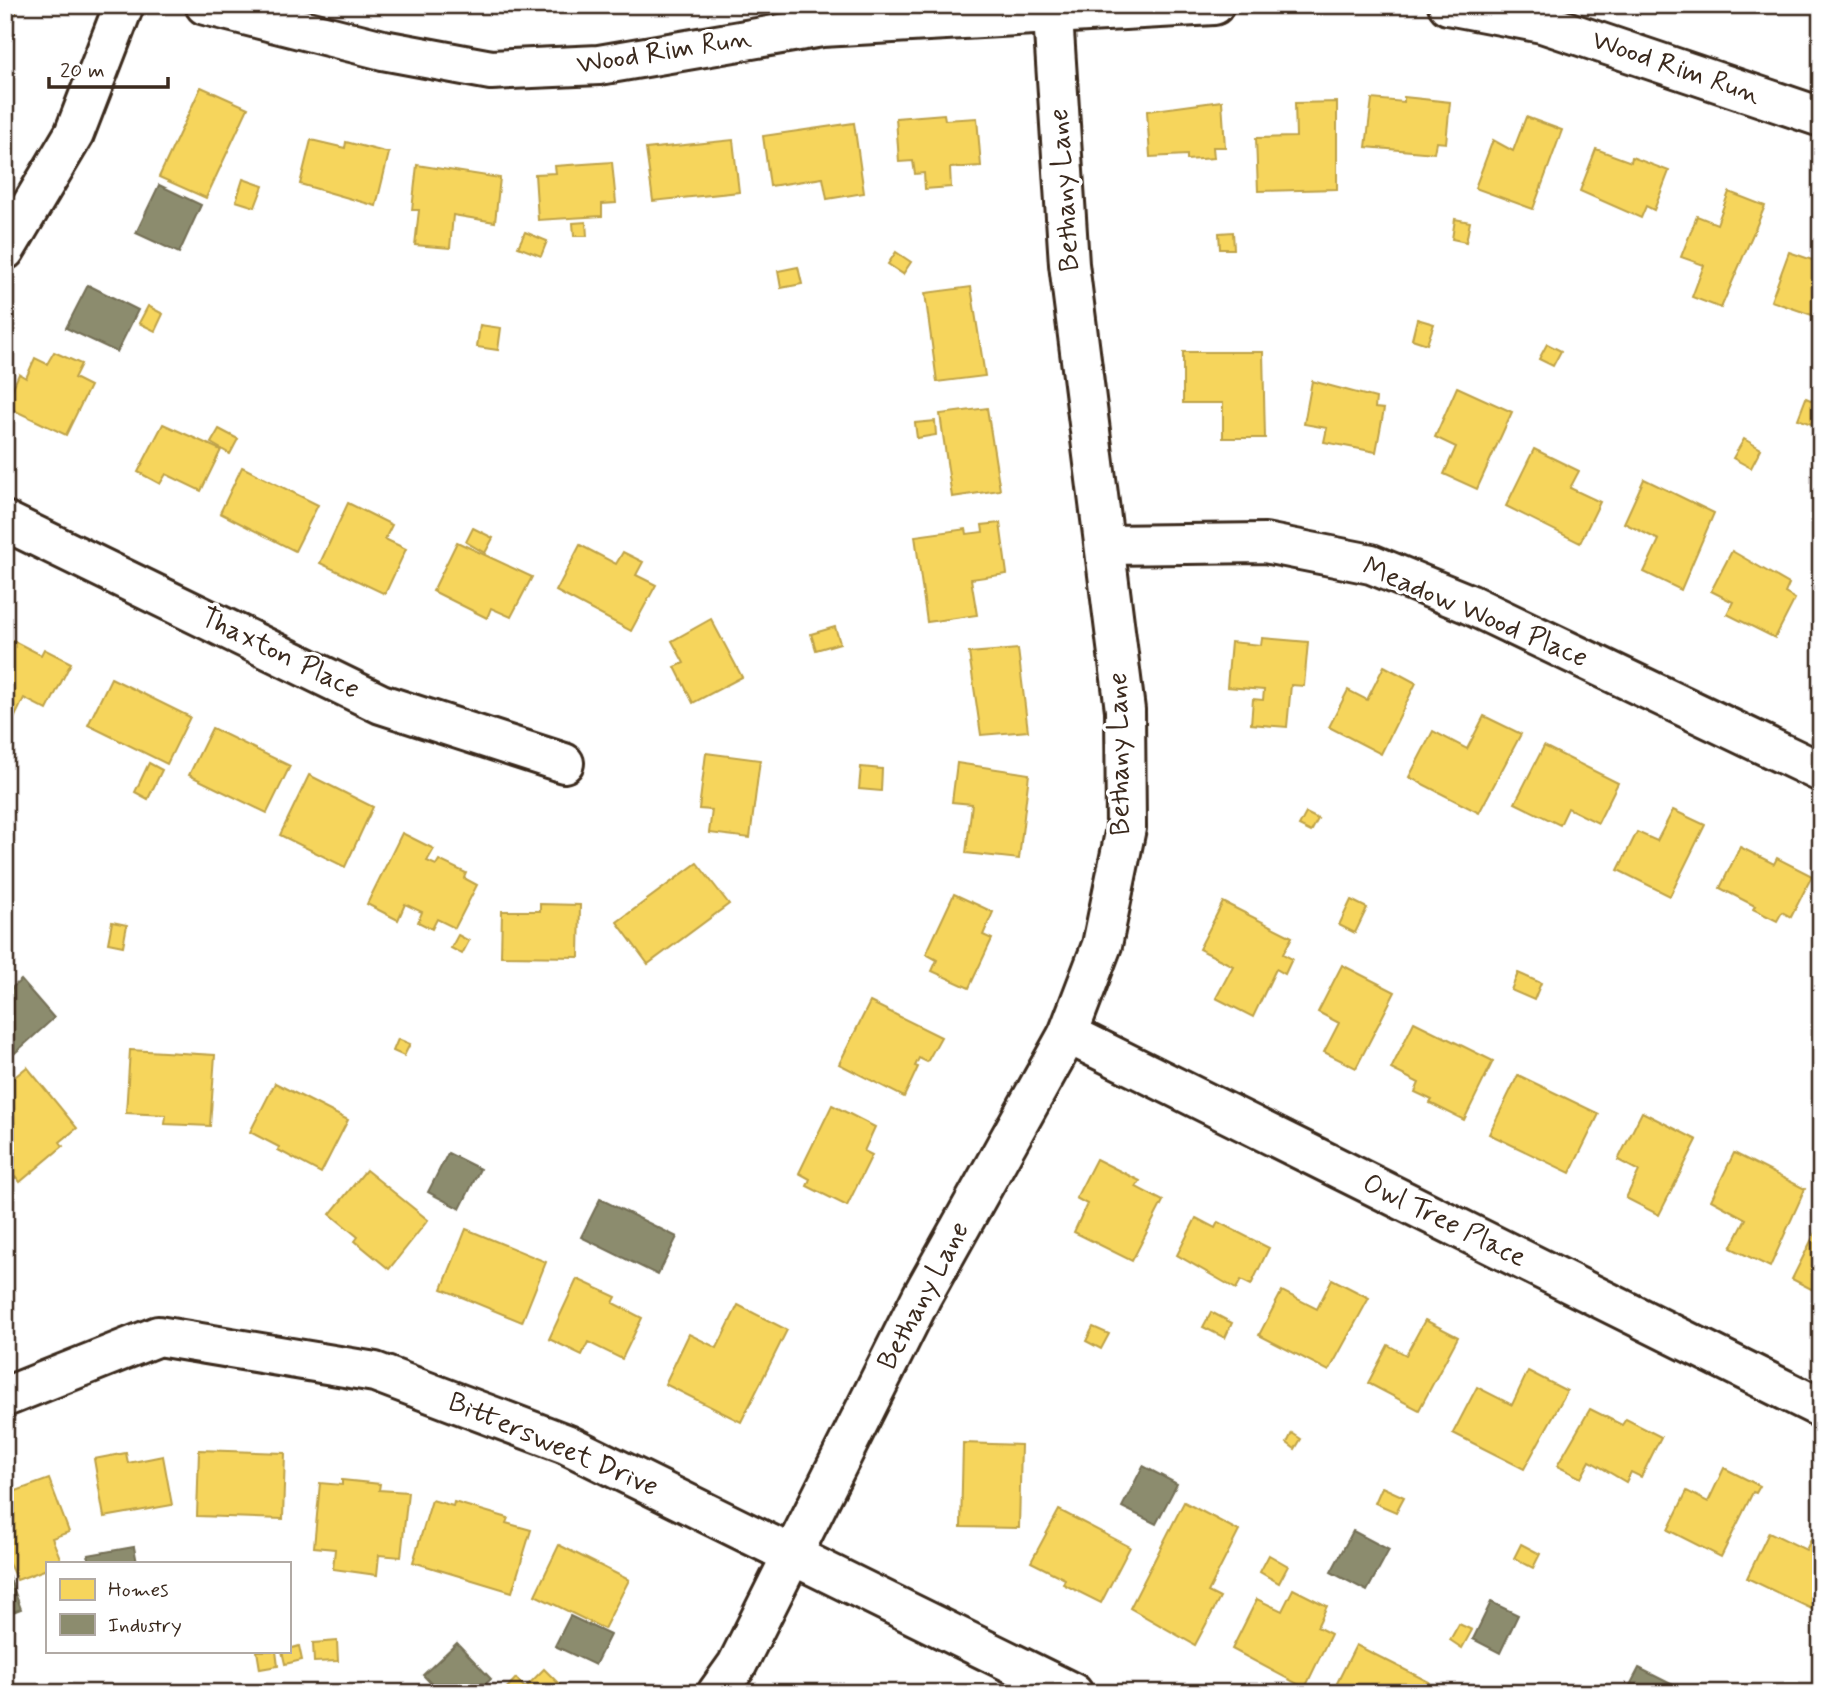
<svg xmlns="http://www.w3.org/2000/svg" width="1826" height="1698" font-family="Mynerve,sans-serif">
	<rect width="100%" height="100%" fill="#fff"/>
	<filter id="ink" filterUnits="userSpaceOnUse"><feTurbulence type="fractalNoise" baseFrequency=".0143" numOctaves="2"/><feDisplacementMap in="SourceGraphic" scale="14" xChannelSelector="R" yChannelSelector="G"/><feConvolveMatrix kernelMatrix="1 2 1 2 8 2 1 2 1" color-interpolation-filters="sRGB"/></filter>
	<g filter="url(#ink)">
		<g fill="#f6d55c" stroke="#bea249" stroke-width="2">
			<polygon points="5,5 18,5 12,25 5,23"/>
			<polygon points="201,87 248,108 206,198 159,177"/>
			<polygon points="1404,97 1450,102 1446,143 1436,142 1434,153 1366,147 1372,99 1404,102"/>
			<polygon points="1222,101 1225,147 1213,147 1214,158 1187,160 1187,155 1150,157 1147,111"/>
			<polygon points="1337,102 1337,189 1258,191 1256,138 1296,137 1295,103"/>
			<polygon points="944,114 945,120 977,118 981,166 950,168 951,187 925,189 924,173 915,174 913,161 899,162 896,118"/>
			<polygon points="1526,117 1562,130 1533,209 1475,188 1493,140 1513,151"/>
			<polygon points="854,123 864,193 827,199 823,178 770,186 763,136"/>
			<polygon points="311,140 345,148 346,142 389,153 376,206 300,184"/>
			<polygon points="733,140 739,192 653,201 646,149"/>
			<polygon points="1596,149 1631,162 1632,157 1669,171 1654,210 1646,206 1641,218 1580,191"/>
			<polygon points="612,162 616,203 602,204 602,216 538,220 535,174 556,173 555,166"/>
			<polygon points="417,165 500,178 495,222 453,215 450,248 415,245 419,210 412,210"/>
			<polygon points="243,179 263,186 255,207 236,201"/>
			<polygon points="1729,192 1765,206 1721,308 1692,297 1704,265 1681,257 1697,216 1717,224"/>
			<polygon points="1455,219 1470,222 1466,242 1452,239"/>
			<polygon points="586,222 587,236 574,236 573,223"/>
			<polygon points="525,232 547,241 541,256 518,247"/>
			<polygon points="1233,232 1234,249 1220,249 1219,233"/>
			<polygon points="896,252 911,262 903,274 888,264"/>
			<polygon points="1789,252 1821,263 1821,318 1771,301"/>
			<polygon points="798,267 802,284 781,288 778,271"/>
			<polygon points="971,287 985,376 937,382 925,293"/>
			<polygon points="148,306 163,314 155,331 139,323"/>
			<polygon points="1417,319 1434,324 1427,344 1412,339"/>
			<polygon points="480,325 501,328 498,350 477,347"/>
			<polygon points="1547,344 1561,351 1553,366 1539,359"/>
			<polygon points="54,352 81,364 74,378 90,386 66,435 5,406 19,374 26,378 35,358 47,364"/>
			<polygon points="1183,352 1263,352 1265,438 1223,438 1223,403 1183,403"/>
			<polygon points="1312,381 1376,398 1375,408 1384,409 1376,452 1324,442 1327,428 1304,424"/>
			<polygon points="1457,387 1512,412 1477,489 1444,474 1456,447 1435,437"/>
			<polygon points="1806,398 1820,404 1811,424 1798,419"/>
			<polygon points="987,408 1000,490 952,497 940,414"/>
			<polygon points="935,421 936,435 917,438 915,423"/>
			<polygon points="163,424 221,450 201,491 166,474 160,484 138,472"/>
			<polygon points="219,429 238,439 230,454 211,443"/>
			<polygon points="1744,439 1761,449 1751,468 1733,458"/>
			<polygon points="1534,449 1579,471 1570,488 1600,502 1580,543 1506,506"/>
			<polygon points="242,467 318,505 295,551 220,513"/>
			<polygon points="1644,479 1714,513 1681,590 1644,572 1659,540 1624,523"/>
			<polygon points="348,503 392,525 385,539 406,549 385,594 320,563"/>
			<polygon points="1000,523 1007,574 971,579 977,615 927,622 915,536 966,529 967,534 983,532 982,525"/>
			<polygon points="473,528 493,538 485,553 466,542"/>
			<polygon points="457,542 532,577 511,617 491,608 487,618 433,591"/>
			<polygon points="580,545 616,564 623,552 643,562 636,575 656,585 631,631 556,591"/>
			<polygon points="1732,551 1789,584 1785,593 1795,599 1775,638 1727,614 1733,602 1711,591"/>
			<polygon points="711,619 742,677 693,703 675,667 684,663 672,641"/>
			<polygon points="835,627 840,643 816,650 811,634"/>
			<polygon points="8,638 41,655 44,649 71,663 47,710 24,698 13,721 5,717 5,644"/>
			<polygon points="1262,638 1308,642 1304,686 1291,685 1287,727 1251,724 1253,699 1263,700 1264,690 1227,687 1231,642 1261,645"/>
			<polygon points="1018,649 1028,731 981,735 969,653"/>
			<polygon points="1384,666 1416,683 1381,754 1329,727 1348,690 1367,700"/>
			<polygon points="111,678 190,717 167,764 88,725"/>
			<polygon points="1484,716 1521,734 1479,813 1409,777 1433,731 1467,749"/>
			<polygon points="212,728 290,766 267,813 189,775"/>
			<polygon points="1544,746 1618,783 1598,823 1568,808 1560,825 1515,803"/>
			<polygon points="706,753 760,760 750,838 709,833 712,810 699,809"/>
			<polygon points="149,763 162,770 148,799 135,792"/>
			<polygon points="957,763 1029,774 1019,859 966,853 972,804 952,802"/>
			<polygon points="861,767 882,769 881,791 859,789"/>
			<polygon points="309,775 373,807 345,867 280,835"/>
			<polygon points="1673,810 1705,825 1670,896 1618,870 1637,832 1657,841"/>
			<polygon points="1306,813 1318,819 1311,832 1299,826"/>
			<polygon points="402,833 434,849 427,861 436,865 439,860 466,873 464,878 477,885 455,928 437,919 432,929 418,922 422,912 405,904 398,920 367,904"/>
			<polygon points="1740,847 1774,864 1777,858 1812,876 1791,917 1782,912 1777,921 1753,909 1755,906 1720,888"/>
			<polygon points="697,863 729,904 648,964 617,922"/>
			<polygon points="954,894 993,912 983,935 992,939 969,988 932,971 937,960 926,954"/>
			<polygon points="1351,900 1367,908 1355,933 1339,925"/>
			<polygon points="1223,902 1292,937 1283,954 1292,959 1285,974 1276,969 1253,1017 1216,998 1233,966 1199,949"/>
			<polygon points="540,904 580,905 579,957 501,956 502,911 540,911"/>
			<polygon points="112,922 127,925 123,946 108,943"/>
			<polygon points="458,935 469,941 462,954 451,948"/>
			<polygon points="1342,965 1395,992 1356,1068 1324,1052 1339,1023 1318,1012"/>
			<polygon points="1518,973 1541,983 1534,1000 1511,990"/>
			<polygon points="870,1002 941,1037 927,1062 919,1058 915,1066 918,1067 904,1097 839,1064"/>
			<polygon points="1414,1022 1493,1061 1464,1120 1430,1103 1432,1100 1415,1092 1419,1083 1391,1069"/>
			<polygon points="398,1039 410,1044 404,1056 393,1051"/>
			<polygon points="130,1050 215,1055 210,1126 165,1124 166,1115 126,1113"/>
			<polygon points="27,1067 77,1128 60,1142 63,1146 20,1182 16,1177 8,1184 5,1180 5,1103 8,1101 5,1085"/>
			<polygon points="1518,1075 1599,1114 1570,1173 1489,1134"/>
			<polygon points="275,1083 348,1120 321,1173 278,1150 279,1147 250,1132"/>
			<polygon points="832,1105 875,1127 864,1151 872,1155 847,1206 807,1186 810,1179 799,1173"/>
			<polygon points="1642,1112 1697,1140 1659,1215 1626,1198 1639,1171 1618,1160"/>
			<polygon points="1734,1153 1805,1189 1770,1267 1731,1248 1746,1219 1711,1200"/>
			<polygon points="1096,1159 1140,1181 1136,1187 1163,1201 1132,1261 1074,1232 1087,1204 1076,1198"/>
			<polygon points="366,1170 428,1220 389,1269 355,1241 358,1237 330,1214"/>
			<polygon points="1196,1218 1215,1228 1218,1222 1269,1248 1251,1285 1241,1280 1236,1289 1177,1255"/>
			<polygon points="1821,1221 1821,1294 1792,1279"/>
			<polygon points="466,1229 546,1262 522,1322 442,1289"/>
			<polygon points="577,1279 616,1297 613,1303 642,1318 622,1359 588,1342 582,1355 549,1339"/>
			<polygon points="1332,1279 1369,1298 1329,1371 1259,1335 1282,1291 1317,1309"/>
			<polygon points="738,1305 787,1330 741,1422 665,1384 689,1334 717,1348"/>
			<polygon points="1211,1312 1232,1323 1225,1338 1203,1327"/>
			<polygon points="1425,1320 1458,1337 1419,1410 1368,1383 1388,1345 1406,1355"/>
			<polygon points="1093,1327 1109,1334 1101,1349 1086,1341"/>
			<polygon points="1528,1371 1567,1391 1524,1469 1453,1433 1477,1387 1512,1405"/>
			<polygon points="1590,1409 1622,1425 1626,1419 1661,1437 1641,1477 1631,1472 1626,1482 1590,1461 1581,1478 1557,1466"/>
			<polygon points="1292,1433 1301,1439 1295,1449 1287,1443"/>
			<polygon points="963,1443 1021,1445 1019,1528 961,1527"/>
			<polygon points="199,1450 285,1453 283,1519 197,1516"/>
			<polygon points="126,1453 128,1463 163,1456 172,1505 104,1517 94,1459"/>
			<polygon points="1724,1468 1760,1486 1756,1493 1753,1492 1721,1557 1668,1530 1687,1491 1708,1502"/>
			<polygon points="49,1479 69,1532 52,1538 62,1563 47,1563 47,1569 17,1580 5,1556 5,1495"/>
			<polygon points="342,1480 380,1484 379,1490 408,1492 401,1557 379,1555 377,1575 333,1569 335,1549 314,1547 320,1483 342,1485"/>
			<polygon points="1382,1487 1404,1497 1396,1512 1375,1503"/>
			<polygon points="432,1500 453,1506 454,1502 508,1518 506,1523 531,1530 512,1592 413,1562"/>
			<polygon points="1184,1502 1239,1531 1208,1592 1220,1598 1195,1645 1130,1608"/>
			<polygon points="1059,1510 1130,1547 1101,1603 1063,1584 1065,1579 1031,1562"/>
			<polygon points="1821,1519 1818,1612 1747,1578 1769,1532 1806,1550"/>
			<polygon points="1521,1544 1540,1554 1533,1568 1514,1558"/>
			<polygon points="559,1545 629,1580 604,1629 535,1595"/>
			<polygon points="1269,1555 1288,1566 1279,1583 1260,1572"/>
			<polygon points="1293,1589 1327,1606 1317,1627 1331,1634 1305,1688 1232,1649 1257,1599 1282,1611"/>
			<polygon points="1459,1624 1472,1630 1462,1648 1450,1640"/>
			<polygon points="337,1641 338,1661 314,1662 313,1643"/>
			<polygon points="1356,1645 1429,1682 1424,1693 1332,1693"/>
			<polygon points="299,1646 302,1660 285,1664 282,1651"/>
			<polygon points="257,1651 276,1651 278,1666 260,1669"/>
			<polygon points="544,1669 568,1693 502,1693 516,1678 525,1688"/>
		</g>
		<g fill="#8c8c6e" stroke="#746f56" stroke-width="2">
			<polygon points="159,185 201,205 179,253 136,233"/>
			<polygon points="88,285 138,310 117,352 66,328"/>
			<polygon points="21,980 54,1018 7,1060 5,994"/>
			<polygon points="448,1153 480,1169 460,1209 428,1192"/>
			<polygon points="600,1199 677,1237 658,1275 581,1237"/>
			<polygon points="1143,1466 1177,1484 1156,1524 1122,1507"/>
			<polygon points="1353,1531 1389,1550 1367,1591 1331,1572"/>
			<polygon points="134,1547 137,1563 90,1563 88,1555"/>
			<polygon points="5,1566 21,1609 5,1615"/>
			<polygon points="1491,1602 1518,1615 1500,1653 1473,1639"/>
			<polygon points="570,1616 610,1635 595,1665 555,1646"/>
			<polygon points="457,1643 491,1679 476,1693 440,1693 423,1675"/>
			<polygon points="1639,1668 1681,1689 1679,1693 1626,1693"/>
		</g>
		<g fill="none" stroke-linecap="round" stroke-linejoin="round">
			<defs>
				<g id="minor">
					<polyline points="205,5 383,50 491,70 599,65 822,27 1214,5"/>
					<polyline points="1448,5 1542,23 1821,117"/>
					<polyline points="5,250 74,134 124,5"/>
					<polyline points="5,521 381,704 564,763"/>
					<polyline points="1106,545 1265,543 1371,564 1469,604 1821,772"/>
					<polyline points="1068,1034 1821,1408"/>
					<polyline points="5,1397 158,1336 375,1372 566,1444 1073,1693"/>
					<polyline points="717,1693 737,1665 922,1296 1068,1034 1102,945 1126,828 1125,710 1069,264 1053,16"/>
				</g>
			</defs>
			<use href="#minor" stroke="#3b2a1e" stroke-width="44"/>
			<use href="#minor" stroke="#fff" stroke-width="38"/>
		</g>
	</g>
	<g text-anchor="middle" dominant-baseline="central" stroke-width="7" stroke-linejoin="round" paint-order="stroke">
		<g font-size="28" fill="#3b2a1e" stroke="#fff">
			<text transform="translate(664 52) rotate(-9)">Wood Rim Run</text>
			<text transform="translate(1676 68) rotate(19)">Wood Rim Run</text>
			<text transform="translate(1065 190) rotate(-94)">Bethany Lane</text>
			<text transform="translate(1475 613) rotate(23)">Meadow Wood Place</text>
			<text transform="translate(280 654) rotate(26)">Thaxton Place</text>
			<text transform="translate(1120 754) rotate(-91)">Bethany Lane</text>
			<text transform="translate(1444 1221) rotate(26)">Owl Tree Place</text>
			<text transform="translate(924 1296) rotate(-62)">Bethany Lane</text>
			<text transform="translate(553 1445) rotate(23)">Bittersweet Drive</text>
		</g>
	</g>
	<rect width="1826" height="1698" fill="none" stroke="#fff" stroke-width="28"/>
	<rect x="14" y="14" width="1798" height="1670" fill="none" stroke="#3b2a1e" stroke-width="2.5" filter="url(#ink)"/>
	<rect x="46" y="1562" width="245" height="91" fill="#ffffff" stroke="#b1aaa5" stroke-width="2"/>
	<rect x="60" y="1579" width="35" height="21" fill="#f6d55c" stroke="#b1aaa5" stroke-width="2"/>
	<text x="108" y="1596" font-size="21" fill="#3b2a1e">Homes</text>
	<rect x="60" y="1614" width="35" height="21" fill="#8c8c6e" stroke="#b1aaa5" stroke-width="2"/>
	<text x="108" y="1632" font-size="21" fill="#3b2a1e">Industry</text>
	<path d="M49 77v10h119v-10" fill="none" stroke="#3b2a1e" stroke-width="3.5"/>
	<text x="60" y="77" font-size="21" fill="#3b2a1e" stroke="#ffffff" stroke-width="5" paint-order="stroke">20 m</text>
</svg>
